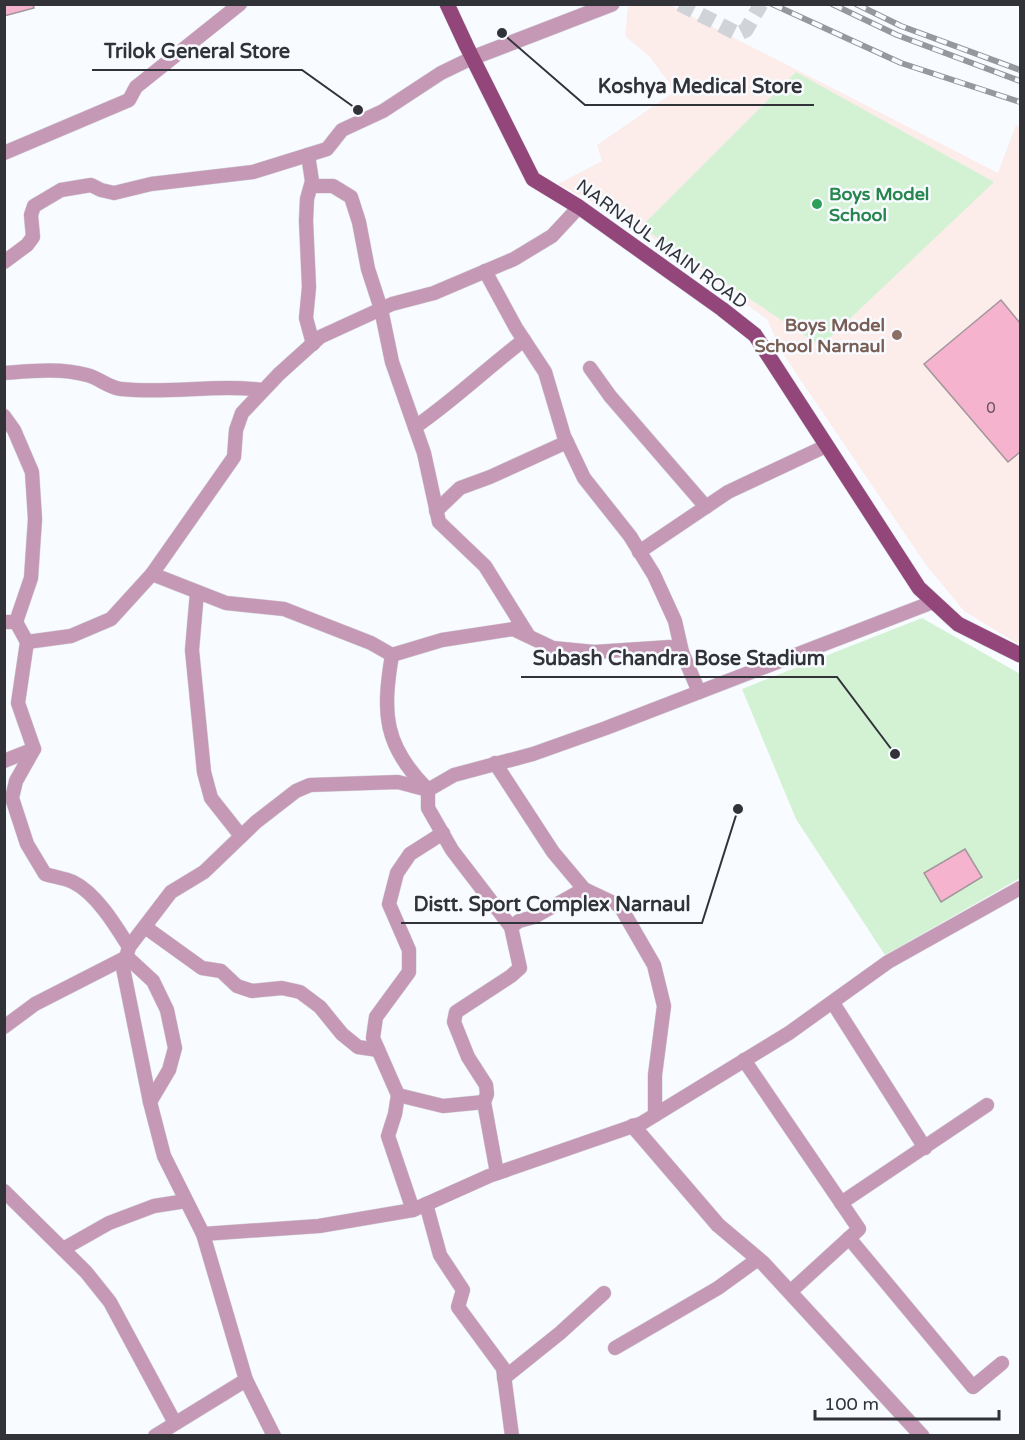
<svg xmlns="http://www.w3.org/2000/svg" width="1025" height="1440" font-family="'Varela Round',sans-serif">
	<rect width="100%" height="100%" fill="#f8fbff"/>
	<polygon fill="#fcecea" points="634,5 670,5 998,173 1016,125 1020,127 1020,640 1018,644 964,611 926,565 781,351 767,319 634,225 558,184 602,161 597,145 671,94 670,84 650,57 625,36 628,6"/>
	<g fill="#d2f2d3">
		<polygon points="796,72 994,182 821,346 641,227"/>
		<polygon points="922,618 1020,674 1020,878 885,955 796,819 742,689"/>
	</g>
	<g fill="#f5b3cd" stroke="#a3969b" stroke-width="1.5">
		<polygon points="4,4 33,4 34,8 4,16"/>
		<polygon points="1001,300 1020,323 1020,452 1008,462 924,364"/>
		<polygon points="965,849 982,877 941,902 924,873"/>
	</g>
	<g fill="none" stroke-linecap="round" stroke-linejoin="round">
		<polyline stroke="#d0d3d7" stroke-width="15" stroke-dasharray="15 8" stroke-linecap="butt" points="680,4 738,34 746,30 761,4"/>
		<defs>
			<g id="minor">
				<polyline points="4,153 129,100 136,87 240,4"/>
				<polyline points="308,155 312,181 307,199 306,221 309,287 306,318 313,344"/>
				<polyline points="311,186 333,186 351,197 359,222 368,269 381,309 392,362 424,453 439,522 485,566 528,635"/>
				<polyline points="4,262 27,245 33,237 31,215 34,206 61,190 91,185 101,190 114,193 151,184 253,172 327,149 342,130 383,111 441,73 472,58"/>
				<polyline points="485,271 516,328 545,372 564,436 584,478 630,536 654,575 675,621 682,652"/>
				<polyline points="590,368 610,396 706,507"/>
				<path d="M4,373C32,371 60,368 87,375C99,378 109,388 121,389C169,394 216,384 263,390"/>
				<polyline points="4,416 14,430 32,472 35,519 31,578 16,622"/>
				<path d="M415,427C453,401 487,368 524,340"/>
				<polyline points="436,511 460,488 490,477 567,442"/>
				<polyline points="639,552 728,492 826,446"/>
				<path d="M152,574L226,603L284,609L371,643L392,655C382,714 384,746 428,790L454,775L533,754L606,728L933,602"/>
				<polyline points="197,592 192,650 204,772 211,798 241,836"/>
				<polyline points="4,622 16,622 27,642 71,636 111,619 152,574 234,457 236,430 242,413 279,374 320,337 392,304 434,293 514,259 552,236 579,207"/>
				<polyline points="392,655 442,640 513,629 553,648 594,652 670,647 682,652 699,692"/>
				<path d="M34,749L16,781L12,798L27,844L45,874C54,877 65,878 73,882C96,893 116,926 129,947"/>
				<polyline points="4,761 34,749 18,703 27,642"/>
				<polyline points="495,763 553,852 584,889 620,906 654,965 664,1006 655,1075 655,1115"/>
				<polyline points="145,927 202,968 221,971 237,986 252,991 282,988 300,992 320,1007 342,1034 358,1047 378,1050"/>
				<polyline points="833,1003 925,1148"/>
				<polyline points="4,1027 35,1004 127,957 153,981 167,1010 175,1048 169,1070 150,1102"/>
				<polyline points="744,1060 859,1229 790,1292"/>
				<polyline points="398,1095 443,1106 484,1102"/>
				<polyline points="497,1173 484,1102 487,1094 486,1085 468,1057 454,1022 456,1012 511,976 520,968 511,927"/>
				<polyline points="4,1191 86,1272 110,1302 175,1423"/>
				<polyline points="841,1203 987,1105"/>
				<polyline points="426,1204 440,1255 463,1290 458,1307 503,1368 512,1436"/>
				<polyline points="413,1210 388,1136 395,1114 398,1095 373,1038 376,1017 409,972 409,950 389,904 397,873 410,854 443,833"/>
				<polyline points="203,1234 164,1156 150,1102 123,968 129,947 171,892 204,872 256,822 296,791 310,785 398,782 428,790 428,808 452,850 511,927 519,921 534,917 584,889"/>
				<polyline points="849,1238 973,1387 1002,1363"/>
				<polyline points="63,1249 109,1223 154,1206 186,1201"/>
				<polyline points="615,1348 718,1288 758,1259"/>
				<polyline points="504,1378 560,1333 604,1293"/>
				<polyline points="155,1436 246,1380"/>
				<polyline points="274,1436 246,1380 203,1234 319,1226 413,1210 489,1176 642,1123 789,1033 888,962 1020,888"/>
			</g>
			<g id="tertiary">
				<polyline points="472,58 612,4"/>
				<polyline points="633,1126 718,1225 763,1263 922,1436"/>
			</g>
			<polyline id="primary" points="447,4 467,47 533,179 579,207 722,309 755,335 919,588 958,624 1020,655"/>
		</defs>
		<use href="#minor" stroke="#d4d7db" stroke-width="15"/>
		<use href="#tertiary" stroke="#d4d7db" stroke-width="16"/>
		<use href="#primary" stroke="#d4d7db" stroke-width="16"/>
		<use href="#minor" stroke="#c599b5" stroke-width="14"/>
		<use href="#tertiary" stroke="#c599b5" stroke-width="15"/>
		<use href="#primary" stroke="#92467a" stroke-width="15"/>
		<defs>
			<g id="rail">
				<polyline points="772,4 901,63 1020,102"/>
				<polyline points="832,4 897,35 1020,81"/>
				<polyline points="856,4 901,26 1020,70"/>
			</g>
		</defs>
		<use href="#rail" stroke="#95989c" stroke-width="6"/>
		<use href="#rail" stroke="#f8fbff" stroke-width="4" stroke-dasharray="11" stroke-linecap="butt"/>
	</g>
	<circle fill="#2e9e5b" stroke="#f8fbff" stroke-width="2" cx="817" cy="204" r="6"/>
	<circle fill="#8d6e63" stroke="#f8fbff" stroke-width="2" cx="897" cy="335" r="6"/>
	<g text-anchor="middle" dominant-baseline="central" stroke-width="5" stroke-linejoin="round" paint-order="stroke">
		<g font-size="15" fill="#62535d">
			<text x="991" y="408">0</text>
		</g>
		<g font-size="18" font-weight="bold" fill="#27864d" stroke="#f8fbff" text-anchor="start">
			<text x="829" y="194">Boys Model<tspan x="829" dy="21">School</tspan></text>
		</g>
		<g font-size="18" fill="#313338" stroke="#f8fbff">
			<text transform="translate(662 244) rotate(36)">NARNAUL MAIN ROAD</text>
		</g>
		<g font-size="18" font-weight="bold" fill="#785e54" stroke="#f8fbff" text-anchor="end">
			<text x="885" y="325">Boys Model<tspan x="885" dy="21">School Narnaul</tspan></text>
		</g>
	</g>
	<path fill="none" stroke="#313338" stroke-width="2" d="M358 110L302 70H92M502 33L585 105H814M895 754L837 677H521M738 809L702 923H401"/>
	<g fill="#313338" stroke="#f8fbff" stroke-width="2">
		<circle cx="358" cy="110" r="6"/>
		<circle cx="502" cy="33" r="6"/>
		<circle cx="895" cy="754" r="6"/>
		<circle cx="738" cy="809" r="6"/>
	</g>
	<g font-size="20" text-anchor="middle" font-weight="bold" fill="#313338" stroke="#f8fbff" stroke-width="5" stroke-linejoin="round" paint-order="stroke">
		<text x="197" y="58">Trilok General Store</text>
		<text x="700" y="93">Koshya Medical Store</text>
		<text x="679" y="665">Subash Chandra Bose Stadium</text>
		<text x="552" y="911">Distt. Sport Complex Narnaul</text>
	</g>
	<rect width="1025" height="1440" fill="none" stroke="#313338" stroke-width="12"/>
	<path d="M815 1410v9h184v-9" fill="none" stroke="#313338" stroke-width="3"/>
	<text x="824" y="1410" font-size="18" fill="#313338" stroke="#f8fbff" stroke-width="4.5" paint-order="stroke">100 m</text>
</svg>
